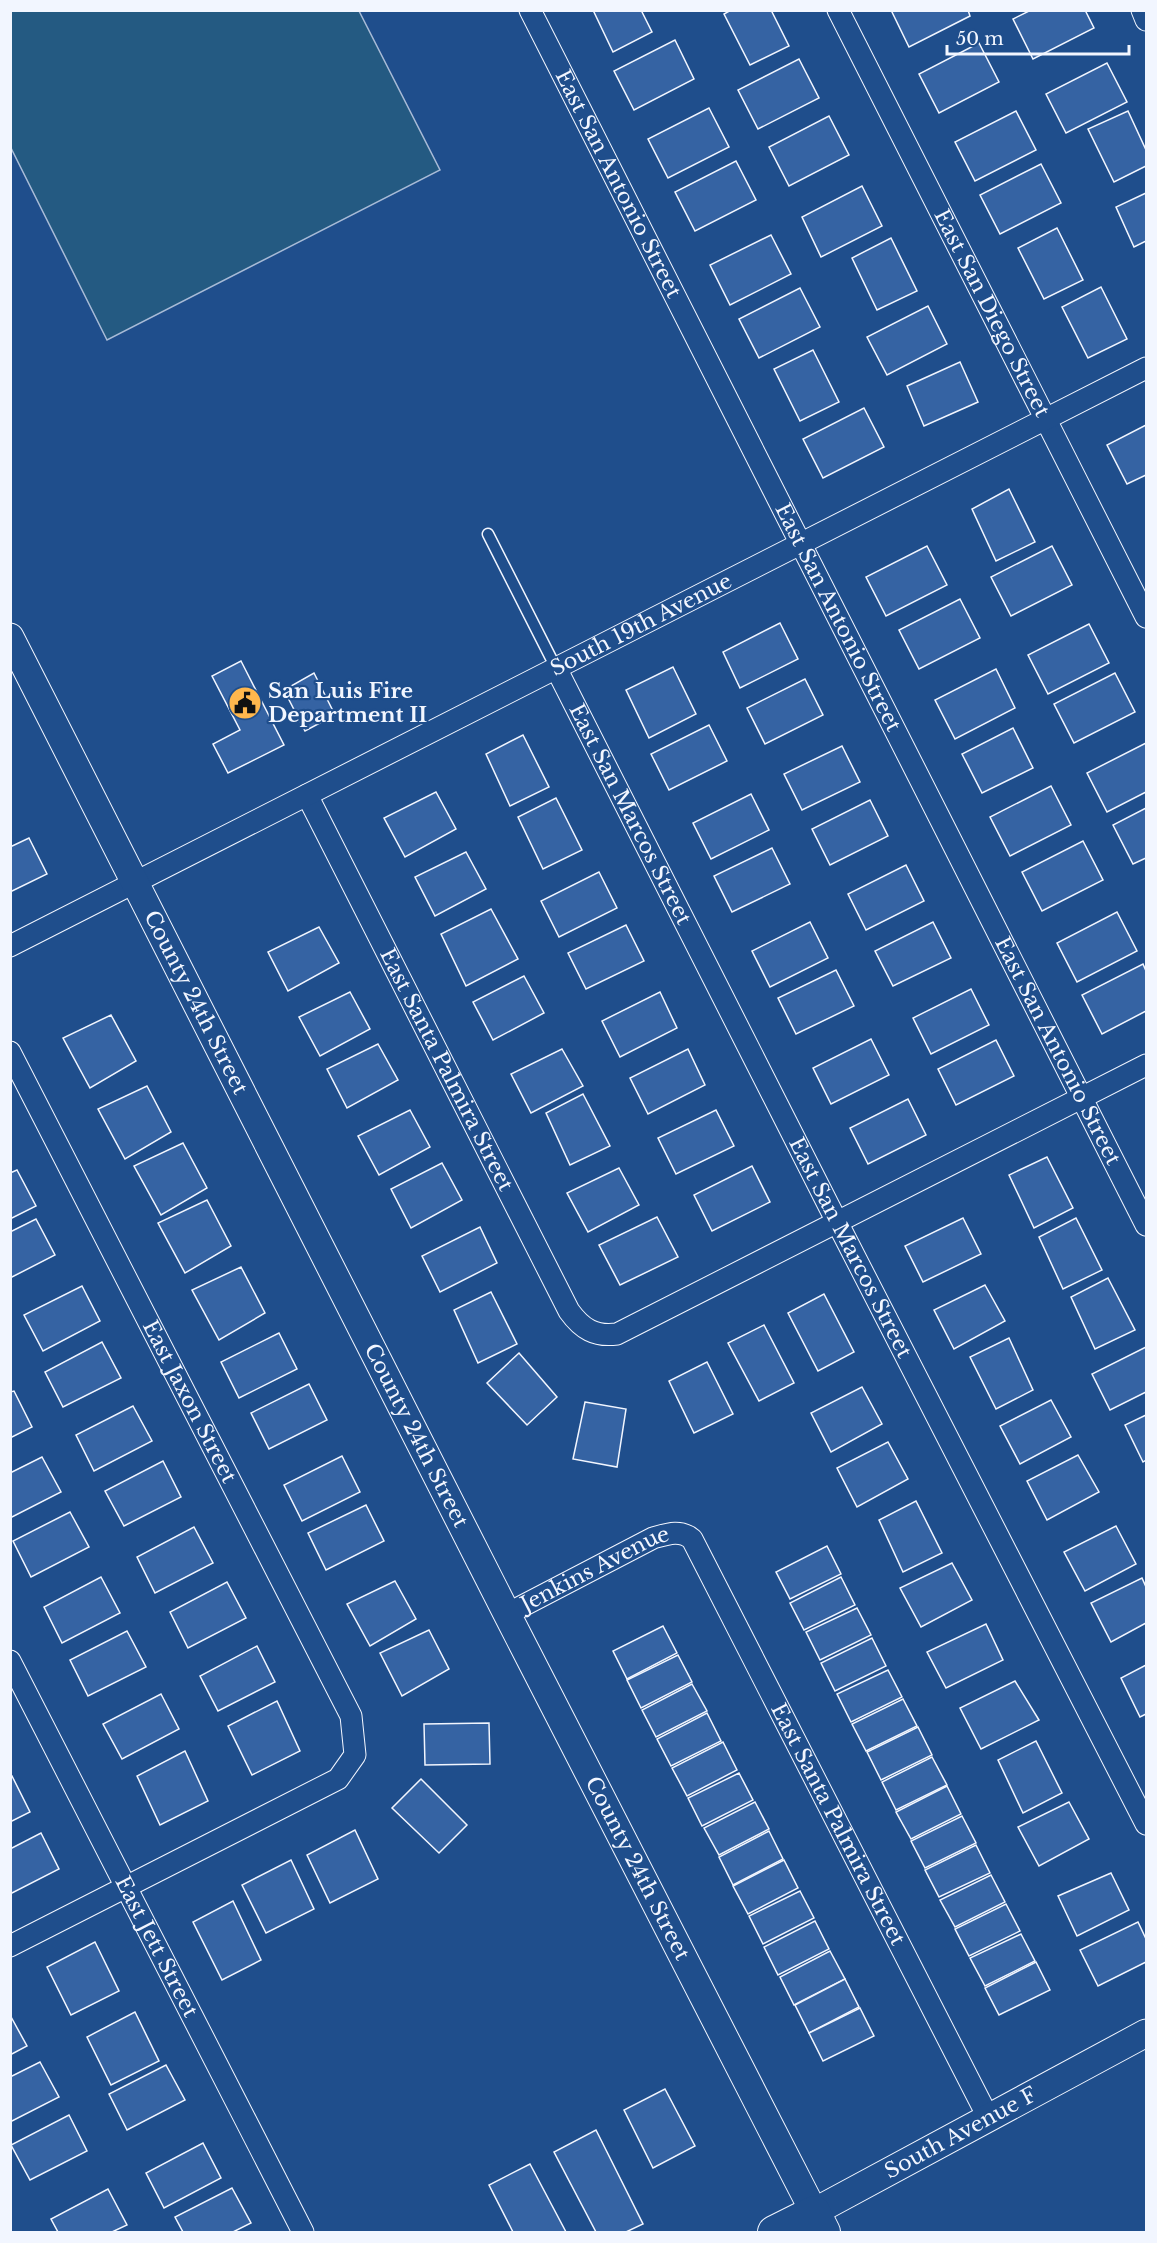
<svg xmlns="http://www.w3.org/2000/svg" width="1157" height="2243" font-family="'Libre Baskerville',serif">
	<rect width="100%" height="100%" fill="#1f4e8c"/>
	<polygon fill="#245a82" stroke="#a8bbd7" stroke-width="1.5" points="11,10 359,11 440,170 107,340 11,148"/>
	<g fill="#3563a3" stroke="#f2f6ff" stroke-width="1.5">
		<polygon points="593,10 641,10 652,32 613,52"/>
		<polygon points="731,10 771,10 789,46 750,65 724,14"/>
		<polygon points="891,10 968,10 970,16 909,47"/>
		<polygon points="1031,10 1085,10 1094,28 1033,59 1013,19"/>
		<polygon points="675,40 694,79 634,110 614,71"/>
		<polygon points="979,43 999,82 939,113 919,74"/>
		<polygon points="799,59 819,98 758,129 738,90"/>
		<polygon points="1107,63 1127,102 1066,133 1046,94"/>
		<polygon points="709,108 729,147 668,178 648,139"/>
		<polygon points="1016,111 1036,150 975,181 955,142"/>
		<polygon points="1128,111 1146,150 1146,166 1114,182 1088,129"/>
		<polygon points="829,116 849,155 789,186 769,147"/>
		<polygon points="736,161 756,200 695,231 675,192"/>
		<polygon points="1041,164 1061,203 1000,234 980,195"/>
		<polygon points="862,186 882,226 821,257 802,217"/>
		<polygon points="1146,193 1146,241 1134,247 1116,207"/>
		<polygon points="1057,228 1083,280 1044,299 1018,248"/>
		<polygon points="771,235 791,274 730,305 710,265"/>
		<polygon points="891,238 917,291 877,310 852,258"/>
		<polygon points="1101,287 1127,339 1088,358 1062,307"/>
		<polygon points="800,288 820,327 759,358 739,319"/>
		<polygon points="928,306 947,344 887,375 867,337"/>
		<polygon points="813,350 839,402 800,421 774,369"/>
		<polygon points="960,362 978,402 924,426 907,386"/>
		<polygon points="864,408 884,447 823,478 803,439"/>
		<polygon points="1146,425 1146,475 1127,484 1107,445"/>
		<polygon points="1009,489 1035,542 996,561 972,509"/>
		<polygon points="927,546 947,585 886,616 866,577"/>
		<polygon points="1052,546 1072,585 1011,616 991,577"/>
		<polygon points="960,599 980,638 919,669 899,630"/>
		<polygon points="780,623 798,659 740,688 723,652"/>
		<polygon points="1089,624 1109,663 1048,694 1028,655"/>
		<polygon points="241,661 284,745 228,773 213,744 240,730 212,676"/>
		<polygon points="673,667 696,714 649,738 626,690"/>
		<polygon points="996,669 1015,708 955,739 935,700"/>
		<polygon points="314,673 335,715 305,731 284,690"/>
		<polygon points="1115,673 1135,712 1074,743 1054,704"/>
		<polygon points="805,679 823,715 765,744 747,708"/>
		<polygon points="709,725 727,761 669,790 651,754"/>
		<polygon points="1013,728 1033,768 982,793 962,754"/>
		<polygon points="523,735 549,787 510,806 486,754"/>
		<polygon points="1146,743 1146,792 1107,812 1087,773"/>
		<polygon points="842,746 860,782 802,810 784,774"/>
		<polygon points="1051,786 1071,825 1010,856 990,817"/>
		<polygon points="436,792 456,829 405,857 384,818"/>
		<polygon points="751,794 769,830 711,859 693,823"/>
		<polygon points="556,798 582,850 543,869 518,817"/>
		<polygon points="870,800 888,836 830,865 812,829"/>
		<polygon points="1146,808 1146,858 1133,864 1113,825"/>
		<polygon points="29,838 47,874 10,892 10,847"/>
		<polygon points="1083,841 1103,880 1042,911 1022,872"/>
		<polygon points="772,848 790,884 732,912 714,876"/>
		<polygon points="466,852 486,889 435,916 415,877"/>
		<polygon points="906,865 924,901 866,930 848,894"/>
		<polygon points="599,872 617,908 559,937 541,901"/>
		<polygon points="491,909 518,959 466,986 441,934"/>
		<polygon points="1117,912 1137,951 1077,982 1057,943"/>
		<polygon points="810,922 828,958 770,987 752,951"/>
		<polygon points="933,922 951,958 893,986 875,951"/>
		<polygon points="626,925 644,961 586,989 568,953"/>
		<polygon points="319,927 339,963 288,991 268,952"/>
		<polygon points="1143,964 1146,971 1146,1011 1102,1034 1082,995"/>
		<polygon points="836,970 854,1006 796,1034 778,998"/>
		<polygon points="524,976 544,1013 493,1040 473,1002"/>
		<polygon points="971,989 989,1025 931,1054 913,1018"/>
		<polygon points="350,992 370,1029 320,1056 299,1017"/>
		<polygon points="660,992 677,1028 620,1057 602,1021"/>
		<polygon points="111,1015 136,1061 90,1088 63,1038"/>
		<polygon points="871,1039 889,1075 831,1104 813,1068"/>
		<polygon points="996,1040 1014,1076 956,1105 938,1069"/>
		<polygon points="378,1044 398,1080 347,1108 327,1069"/>
		<polygon points="562,1049 583,1086 531,1113 511,1074"/>
		<polygon points="688,1049 705,1085 648,1114 630,1078"/>
		<polygon points="147,1086 171,1132 125,1159 98,1109"/>
		<polygon points="583,1094 610,1146 570,1165 546,1113"/>
		<polygon points="908,1099 926,1135 868,1164 850,1128"/>
		<polygon points="410,1110 430,1147 379,1175 358,1136"/>
		<polygon points="716,1110 734,1146 676,1174 658,1138"/>
		<polygon points="183,1143 207,1188 161,1215 134,1166"/>
		<polygon points="1047,1157 1073,1208 1034,1228 1009,1175"/>
		<polygon points="442,1163 462,1200 411,1228 391,1189"/>
		<polygon points="752,1166 770,1202 712,1231 694,1195"/>
		<polygon points="619,1168 639,1205 588,1232 567,1193"/>
		<polygon points="17,1170 36,1206 10,1219 10,1173"/>
		<polygon points="207,1200 231,1246 185,1273 158,1223"/>
		<polygon points="657,1217 678,1257 620,1285 599,1245"/>
		<polygon points="963,1218 981,1254 923,1282 905,1246"/>
		<polygon points="1076,1218 1102,1270 1063,1289 1039,1237"/>
		<polygon points="36,1219 55,1255 10,1278 10,1232"/>
		<polygon points="480,1227 497,1263 440,1292 422,1256"/>
		<polygon points="241,1267 265,1313 219,1340 192,1290"/>
		<polygon points="1108,1278 1135,1330 1095,1349 1071,1297"/>
		<polygon points="985,1285 1005,1321 954,1349 934,1310"/>
		<polygon points="82,1286 100,1321 43,1351 24,1315"/>
		<polygon points="491,1292 517,1344 478,1363 454,1310"/>
		<polygon points="824,1294 854,1352 818,1371 788,1313"/>
		<polygon points="764,1325 794,1383 759,1401 728,1343"/>
		<polygon points="279,1333 297,1369 239,1398 221,1362"/>
		<polygon points="1009,1338 1033,1390 996,1409 970,1357"/>
		<polygon points="102,1342 121,1378 63,1407 45,1372"/>
		<polygon points="1146,1347 1146,1392 1110,1410 1092,1374"/>
		<polygon points="519,1353 557,1397 527,1425 487,1383"/>
		<polygon points="707,1362 733,1414 694,1433 669,1381"/>
		<polygon points="309,1384 327,1420 269,1449 251,1413"/>
		<polygon points="862,1387 882,1424 831,1452 811,1413"/>
		<polygon points="14,1391 32,1427 10,1438 10,1392"/>
		<polygon points="1051,1400 1071,1437 1020,1464 1000,1426"/>
		<polygon points="585,1402 626,1409 617,1467 573,1459"/>
		<polygon points="133,1406 152,1441 94,1471 76,1435"/>
		<polygon points="1146,1415 1146,1460 1143,1462 1125,1425"/>
		<polygon points="888,1442 908,1479 857,1507 837,1468"/>
		<polygon points="1078,1455 1099,1492 1047,1520 1027,1481"/>
		<polygon points="342,1456 360,1492 302,1521 284,1485"/>
		<polygon points="42,1457 61,1492 10,1518 10,1473"/>
		<polygon points="163,1461 181,1497 124,1526 105,1491"/>
		<polygon points="916,1501 942,1553 903,1572 879,1520"/>
		<polygon points="366,1505 384,1541 326,1570 308,1533"/>
		<polygon points="70,1512 89,1547 31,1577 13,1541"/>
		<polygon points="1116,1526 1136,1564 1085,1591 1064,1552"/>
		<polygon points="194,1527 213,1563 155,1593 137,1557"/>
		<polygon points="827,1546 841,1574 790,1599 776,1572"/>
		<polygon points="952,1563 972,1600 921,1627 900,1588"/>
		<polygon points="101,1577 120,1613 62,1643 44,1607"/>
		<polygon points="841,1577 855,1605 804,1630 790,1603"/>
		<polygon points="1142,1578 1146,1587 1146,1623 1111,1642 1091,1603"/>
		<polygon points="395,1581 416,1619 370,1646 347,1604"/>
		<polygon points="227,1582 246,1618 188,1648 170,1612"/>
		<polygon points="857,1608 871,1635 820,1660 806,1632"/>
		<polygon points="986,1624 1003,1660 946,1688 927,1652"/>
		<polygon points="663,1626 677,1653 627,1679 613,1651"/>
		<polygon points="429,1630 449,1669 402,1696 380,1653"/>
		<polygon points="127,1631 146,1667 88,1696 70,1660"/>
		<polygon points="872,1638 886,1666 835,1691 821,1663"/>
		<polygon points="257,1646 275,1682 218,1711 200,1676"/>
		<polygon points="678,1655 692,1682 641,1708 627,1680"/>
		<polygon points="1146,1665 1146,1714 1140,1717 1121,1678"/>
		<polygon points="888,1670 902,1697 851,1722 837,1694"/>
		<polygon points="1015,1681 1039,1720 981,1749 960,1708"/>
		<polygon points="692,1684 707,1711 656,1737 642,1710"/>
		<polygon points="161,1694 179,1729 122,1759 103,1724"/>
		<polygon points="903,1699 917,1726 866,1751 852,1724"/>
		<polygon points="277,1701 300,1751 252,1775 228,1726"/>
		<polygon points="707,1713 721,1741 671,1766 657,1739"/>
		<polygon points="489,1723 490,1764 425,1765 424,1724"/>
		<polygon points="918,1727 932,1755 881,1780 867,1752"/>
		<polygon points="1036,1741 1062,1793 1023,1813 998,1760"/>
		<polygon points="723,1742 737,1770 687,1796 672,1768"/>
		<polygon points="185,1751 208,1801 160,1825 137,1776"/>
		<polygon points="932,1757 947,1785 896,1810 882,1782"/>
		<polygon points="739,1773 753,1800 702,1826 688,1798"/>
		<polygon points="12,1776 30,1812 10,1822 10,1777"/>
		<polygon points="421,1779 467,1825 439,1853 392,1808"/>
		<polygon points="947,1786 961,1814 911,1839 896,1812"/>
		<polygon points="755,1802 769,1829 719,1855 704,1828"/>
		<polygon points="1069,1802 1089,1839 1039,1866 1018,1827"/>
		<polygon points="962,1816 976,1843 925,1868 911,1841"/>
		<polygon points="355,1830 378,1879 330,1903 307,1855"/>
		<polygon points="769,1831 783,1859 733,1885 719,1857"/>
		<polygon points="41,1833 59,1869 10,1894 10,1849"/>
		<polygon points="976,1845 990,1873 939,1897 925,1870"/>
		<polygon points="291,1860 314,1909 266,1933 242,1885"/>
		<polygon points="784,1860 798,1888 748,1914 733,1886"/>
		<polygon points="1111,1873 1129,1910 1077,1936 1058,1896"/>
		<polygon points="991,1875 1005,1902 955,1927 940,1900"/>
		<polygon points="800,1891 814,1918 763,1944 749,1916"/>
		<polygon points="233,1901 261,1960 222,1980 193,1922"/>
		<polygon points="1006,1904 1020,1931 969,1956 955,1929"/>
		<polygon points="815,1921 829,1949 778,1975 764,1947"/>
		<polygon points="1138,1922 1146,1939 1146,1962 1098,1986 1080,1950"/>
		<polygon points="1021,1934 1035,1961 985,1986 970,1958"/>
		<polygon points="95,1942 119,1991 71,2015 47,1967"/>
		<polygon points="830,1951 845,1979 794,2005 780,1977"/>
		<polygon points="1036,1962 1050,1990 999,2015 985,1988"/>
		<polygon points="845,1979 859,2007 809,2033 795,2005"/>
		<polygon points="860,2008 874,2036 823,2061 809,2033"/>
		<polygon points="135,2012 159,2061 111,2085 87,2037"/>
		<polygon points="10,2015 27,2046 10,2055"/>
		<polygon points="40,2062 59,2097 10,2122 10,2077"/>
		<polygon points="166,2065 185,2100 127,2130 109,2094"/>
		<polygon points="665,2089 695,2146 653,2168 624,2110"/>
		<polygon points="69,2115 87,2151 30,2180 11,2145"/>
		<polygon points="596,2130 643,2224 626,2232 596,2232 554,2152"/>
		<polygon points="203,2143 221,2178 164,2208 146,2173"/>
		<polygon points="530,2164 566,2232 513,2232 489,2185"/>
		<polygon points="232,2188 251,2223 233,2232 183,2232 175,2217"/>
		<polygon points="108,2189 127,2225 112,2232 58,2232 51,2219"/>
	</g>
	<g fill="none" stroke-linecap="round" stroke-linejoin="round">
		<defs>
			<polyline id="service" points="488,534 556,668"/>
			<g id="minor">
				<path id="s1" d="M530,10L1146,1225"/>
				<path id="s2" d="M838,10L1146,617"/>
				<polyline points="1142,10 1146,20"/>
				<path id="s3" d="M556,668L837,1222L1146,1824"/>
				<path id="s4" d="M307,795L569,1311C582,1329 595,1337 617,1334L1146,1065"/>
				<path id="s5" d="M10,946L1146,368"/>
				<path id="s6" d="M10,1052L351,1716L355,1755L338,1779L10,1946"/>
				<path id="s7" d="M507,1614L653,1538C667,1534 680,1529 692,1539L989,2119"/>
				<path id="s8" d="M10,1661L303,2232"/>
			</g>
			<g id="tertiary">
				<path id="s9" d="M10,637L507,1614L814,2212L1146,2033"/>
			</g>
			<polyline id="secondary" points="774,2232 814,2212 824,2232"/>
		</defs>
		<use href="#service" stroke="#f2f6ff" stroke-width="13"/>
		<use href="#minor" stroke="#f2f6ff" stroke-width="23"/>
		<use href="#tertiary" stroke="#f2f6ff" stroke-width="29"/>
		<use href="#secondary" stroke="#f2f6ff" stroke-width="34"/>
		<use href="#service" stroke="#1f4e8c" stroke-width="10"/>
		<use href="#minor" stroke="#1f4e8c" stroke-width="21"/>
		<use href="#tertiary" stroke="#1f4e8c" stroke-width="27"/>
		<use href="#secondary" stroke="#1f4e8c" stroke-width="32"/>
	</g>
	<defs>
		<symbol id="civic-disc" viewBox="-11 -11 22 22"><circle r="9.5" fill="#ffb74d" stroke="#1f4e8c"/><path d="M-.6-6.5H3V-4.5H.6V-3L4-1V1h2V6H-6V1h2V-1L-.6-3ZM-1.2 2.5V6h2.4V2.5Z" fill="#111"/></symbol>
	</defs>
	<g fill-rule="evenodd">
		<use href="#civic-disc" x="226" y="684" width="38" height="38"/>
	</g>
	<g text-anchor="middle" dominant-baseline="central" stroke-width="4.5" stroke-linejoin="round" paint-order="stroke">
		<g font-size="21" fill="#f2f6ff" stroke="#1f4e8c">
			<text stroke="none"><textPath href="#s1" startOffset="195">East San Antonio Street</textPath></text>
			<text stroke="none"><textPath href="#s2" startOffset="340">East San Diego Street</textPath></text>
			<text stroke="none"><textPath href="#s1" startOffset="681">East San Antonio Street</textPath></text>
			<text stroke="none"><textPath href="#s5" startOffset="708">South 19th Avenue</textPath></text>
			<text stroke="none"><textPath href="#s3" startOffset="164">East San Marcos Street</textPath></text>
			<text stroke="none"><textPath href="#s9" startOffset="410">County 24th Street</textPath></text>
			<text stroke="none"><textPath href="#s1" startOffset="1167">East San Antonio Street</textPath></text>
			<text stroke="none"><textPath href="#s4" startOffset="308">East Santa Palmira Street</textPath></text>
			<text stroke="none"><textPath href="#s3" startOffset="650">East San Marcos Street</textPath></text>
			<text stroke="none"><textPath href="#s6" startOffset="393">East Jaxon Street</textPath></text>
			<text stroke="none"><textPath href="#s9" startOffset="896">County 24th Street</textPath></text>
			<text stroke="none"><textPath href="#s7" startOffset="99">Jenkins Avenue</textPath></text>
			<text stroke="none"><textPath href="#s7" startOffset="526">East Santa Palmira Street</textPath></text>
			<text stroke="none"><textPath href="#s9" startOffset="1382">County 24th Street</textPath></text>
			<text stroke="none"><textPath href="#s8" startOffset="321">East Jett Street</textPath></text>
			<text stroke="none"><textPath href="#s9" startOffset="1935">South Avenue F</textPath></text>
		</g>
		<g font-size="21" font-weight="bold" fill="#f2f6ff" stroke="#1f4e8c" text-anchor="start">
			<text x="268" y="691">San Luis Fire<tspan x="268" dy="24">Department II</tspan></text>
		</g>
	</g>
	<rect width="1157" height="2243" fill="none" stroke="#f2f6ff" stroke-width="24"/>
	<path d="M947 45v9h182v-9" fill="none" stroke="#f2f6ff" stroke-width="3"/>
	<text x="956" y="45" font-size="18" fill="#f2f6ff" stroke="#1f4e8c" stroke-width="4.5" paint-order="stroke">50 m</text>
</svg>
